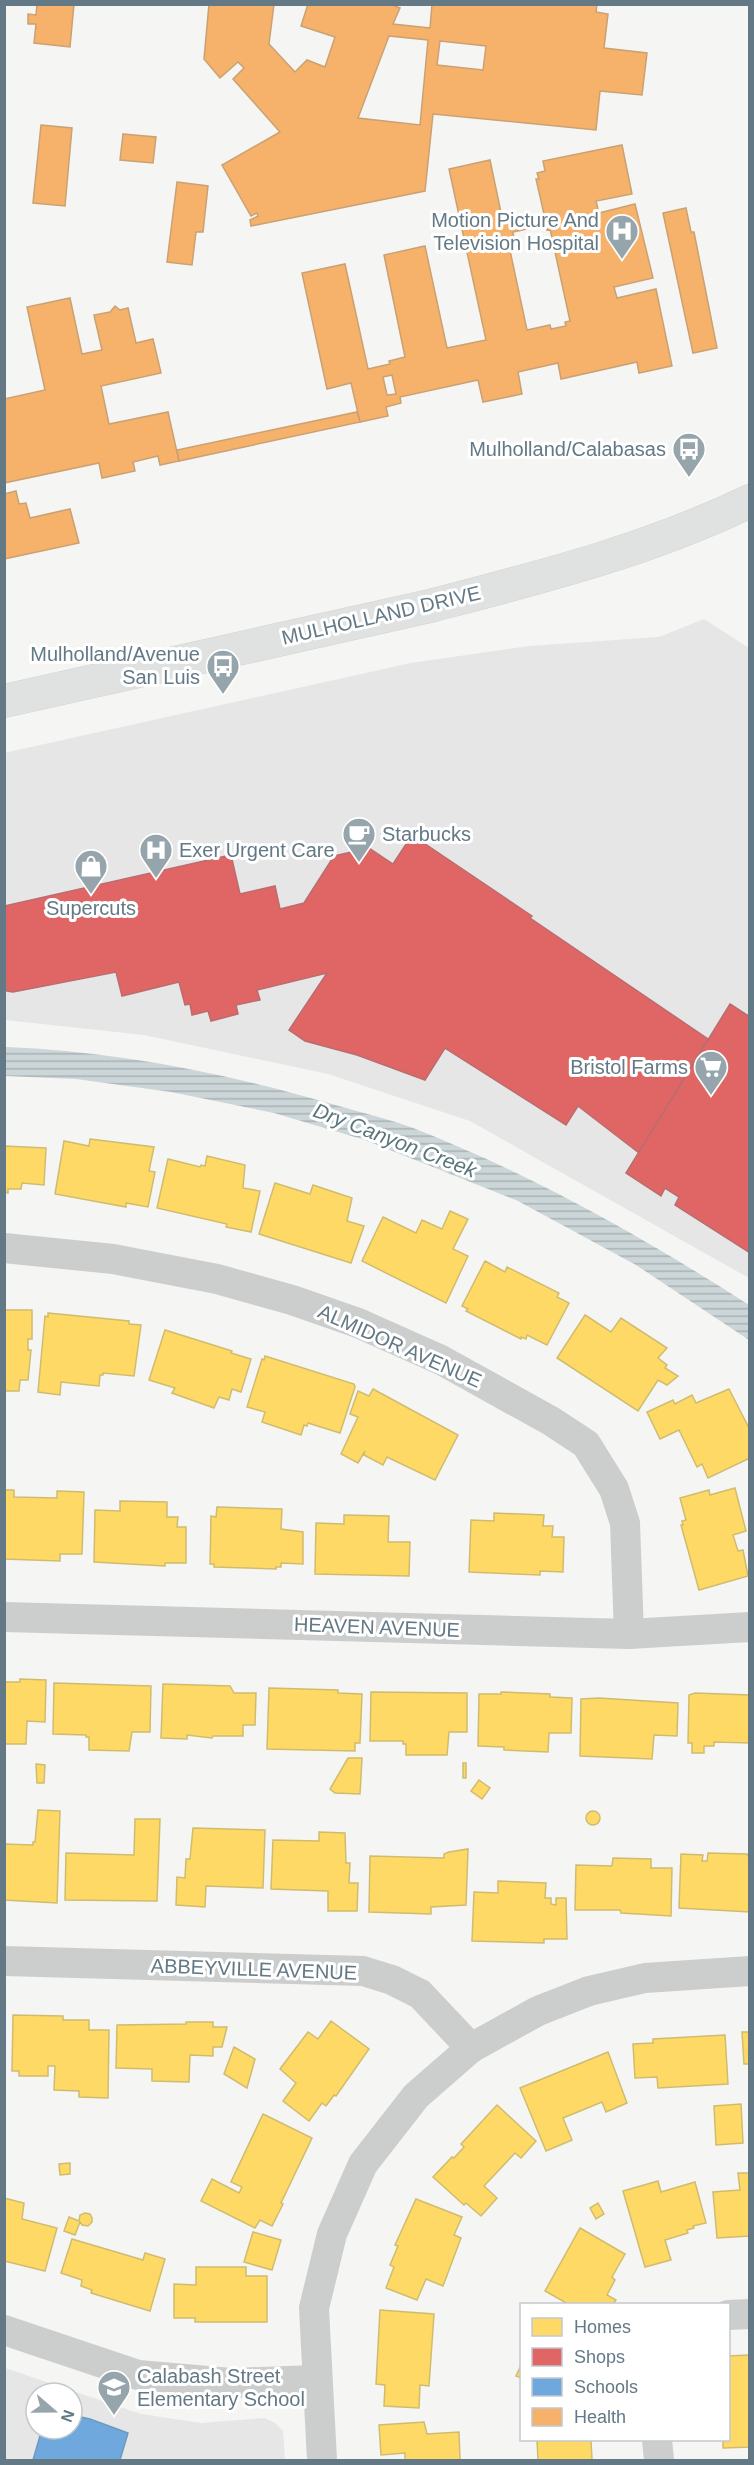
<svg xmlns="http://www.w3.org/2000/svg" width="754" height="2465" font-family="Arial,sans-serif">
	<defs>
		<pattern id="water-rules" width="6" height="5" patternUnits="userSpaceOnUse" patternTransform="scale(1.5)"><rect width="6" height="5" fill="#ccd6d8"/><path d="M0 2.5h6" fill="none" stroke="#a9b2b5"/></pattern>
	</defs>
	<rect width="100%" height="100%" fill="#f5f5f3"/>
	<g fill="#e5e6e5" fill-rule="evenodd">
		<polygon points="704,619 749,648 749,1278 470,1121 328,1074 144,1035 5,1020 4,753 411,663 529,646 659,637"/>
		<path d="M5,2368L141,2414L201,2423L265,2418L275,2423L283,2431L285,2460H5ZM36,2393H72V2429H36Z"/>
	</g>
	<path fill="url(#water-rules)" d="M4,1047C118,1051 230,1074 339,1106C363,1113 389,1119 413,1128C531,1174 643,1237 749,1305V1340L636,1265L518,1201L365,1140L274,1113L171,1092L76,1079L5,1076Z"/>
	<g fill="#ffd966" stroke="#d0bc6f" stroke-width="1.5">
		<polygon points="90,1139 154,1147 149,1171 155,1172 148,1207 126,1203 126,1207 55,1194 64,1141 89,1146"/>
		<polygon points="4,1146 46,1148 44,1185 22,1183 21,1189 8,1189 8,1193 4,1192"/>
		<polygon points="207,1156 245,1165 243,1188 260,1191 251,1232 226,1227 227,1224 157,1208 168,1159 200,1167 201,1165 205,1166"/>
		<polygon points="275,1183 310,1194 313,1185 352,1198 347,1221 364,1226 351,1263 259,1234"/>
		<polygon points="450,1211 468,1219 453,1249 468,1256 446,1303 362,1261 383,1217 416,1233 422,1220 442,1229"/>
		<polygon points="485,1261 505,1272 507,1267 559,1293 557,1297 569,1303 547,1345 527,1335 526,1339 521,1337 521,1339 466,1311 468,1309 462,1306"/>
		<polygon points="4,1310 32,1310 32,1339 28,1339 28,1350 31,1350 28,1380 20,1380 19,1391 4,1391"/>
		<polygon points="48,1313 129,1321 129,1324 141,1325 134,1376 103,1373 103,1375 100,1375 99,1386 61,1382 60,1395 38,1392 45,1316 48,1317"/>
		<polygon points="585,1315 611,1332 621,1318 667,1348 658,1358 667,1365 665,1368 678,1376 667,1385 658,1380 638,1411 557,1358"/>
		<polygon points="165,1330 232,1351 231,1353 251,1359 241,1392 232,1389 229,1400 219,1397 214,1408 172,1393 175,1388 149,1380"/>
		<polygon points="265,1356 354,1384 355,1387 340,1433 308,1423 307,1426 304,1425 301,1435 262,1422 265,1412 247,1407 262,1359 264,1360"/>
		<polygon points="373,1389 458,1435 435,1480 387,1457 383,1465 364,1455 365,1451 358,1463 341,1454 358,1417 350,1414 358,1391 369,1396"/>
		<polygon points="729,1389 750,1430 750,1458 708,1478 702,1464 697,1467 679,1430 660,1439 647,1412 673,1400 675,1404 692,1395 696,1403"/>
		<polygon points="735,1488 746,1531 733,1535 738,1551 743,1550 748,1576 699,1590 681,1525 683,1525 682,1521 686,1520 680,1498 709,1490 710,1495"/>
		<polygon points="4,1490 14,1490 14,1497 57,1498 57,1491 84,1492 82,1554 60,1554 60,1561 4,1559"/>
		<polygon points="120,1501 167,1502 167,1517 178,1517 177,1527 186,1527 186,1563 165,1563 165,1566 94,1562 95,1510 120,1511"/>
		<polygon points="217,1507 282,1509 281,1529 303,1532 303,1564 281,1563 281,1567 276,1567 276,1569 214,1567 214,1564 210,1564 211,1516 216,1517"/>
		<polygon points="494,1513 544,1515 543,1526 553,1526 552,1537 564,1537 563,1572 540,1571 540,1575 469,1572 471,1520 494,1521"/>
		<polygon points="344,1515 389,1516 388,1542 410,1542 409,1576 315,1574 316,1523 344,1524"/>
		<polygon points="20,1679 46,1680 45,1722 27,1721 26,1744 4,1744 4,1682 20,1682"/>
		<polygon points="54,1683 151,1686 150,1732 132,1732 129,1751 89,1750 89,1737 86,1737 86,1735 53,1734"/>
		<polygon points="163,1684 230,1686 234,1693 256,1693 255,1725 243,1725 243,1736 213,1736 212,1738 187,1735 187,1739 161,1738"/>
		<polygon points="269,1688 338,1690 338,1693 362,1694 360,1743 355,1743 355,1751 267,1749"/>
		<polygon points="371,1692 467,1693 467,1732 449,1732 447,1755 406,1755 406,1744 403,1744 403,1741 370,1741"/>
		<polygon points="501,1692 550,1694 550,1697 572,1698 571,1733 549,1733 548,1752 504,1750 504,1747 478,1746 479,1694 501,1694"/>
		<polygon points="695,1693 750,1695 750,1743 714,1742 714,1746 704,1746 704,1753 692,1753 692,1743 688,1743 689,1695"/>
		<polygon points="599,1698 678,1703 677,1736 654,1735 652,1759 580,1756 581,1699"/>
		<polygon points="348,1758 362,1758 360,1794 335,1793 330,1789"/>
		<rect x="463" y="1763" width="3" height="15"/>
		<polygon points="36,1764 45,1765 44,1783 37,1783"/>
		<polygon points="479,1780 490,1788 482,1799 471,1791"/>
		<polygon points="38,1810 60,1811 57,1903 4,1900 4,1844 33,1845 33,1842 35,1842"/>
		<circle cx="593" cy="1818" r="7"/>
		<polygon points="135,1819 160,1819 157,1901 65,1900 66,1853 134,1855"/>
		<polygon points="193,1828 265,1830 263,1888 206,1886 205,1907 176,1905 177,1877 185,1878 186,1859 190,1859"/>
		<polygon points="319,1832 345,1833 346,1863 350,1863 349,1883 358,1883 357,1911 328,1911 328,1891 271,1889 273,1840 319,1841"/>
		<polygon points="468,1849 466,1905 431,1907 431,1914 369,1912 370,1856 444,1858 444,1854 449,1852"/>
		<polygon points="708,1853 747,1854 750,1859 750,1912 679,1908 681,1854 703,1855 702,1861 707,1861"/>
		<polygon points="613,1858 651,1859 651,1868 672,1868 671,1916 621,1913 620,1910 575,1910 576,1865 612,1866"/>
		<polygon points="498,1881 546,1883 545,1898 551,1898 551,1904 556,1905 556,1898 566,1898 567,1939 544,1939 544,1943 472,1941 474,1892 498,1893"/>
		<polygon points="13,2015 63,2016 63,2020 89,2020 89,2030 109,2030 108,2098 79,2097 79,2091 54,2090 55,2066 48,2066 48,2076 19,2076 19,2071 12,2071"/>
		<polygon points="331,2021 369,2049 336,2096 334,2095 326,2106 322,2103 309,2121 283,2101 296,2083 280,2069 308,2032 318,2039"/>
		<polygon points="186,2022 213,2022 213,2027 227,2027 222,2047 213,2047 213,2056 190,2055 189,2082 152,2081 152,2069 116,2068 117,2025 186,2024"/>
		<polygon points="742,2032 750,2032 750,2064 744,2064"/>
		<polygon points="725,2035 728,2084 658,2088 657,2077 635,2078 633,2044 653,2043 653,2039"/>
		<polygon points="234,2047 255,2059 247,2088 224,2074"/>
		<polygon points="608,2052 627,2103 606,2112 602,2102 563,2118 572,2140 546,2151 520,2088"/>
		<polygon points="741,2104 743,2143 716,2145 714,2106"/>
		<polygon points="497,2105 536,2141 521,2158 515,2153 484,2186 497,2198 481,2216 466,2203 464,2205 433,2177 452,2157 454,2158 464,2147 461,2144"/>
		<polygon points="263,2114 312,2138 281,2203 283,2204 272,2226 260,2220 255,2228 201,2201 212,2179 239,2193 242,2187 231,2182"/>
		<polygon points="70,2163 70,2174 60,2175 59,2164"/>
		<polygon points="738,2173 750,2173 750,2236 717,2238 713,2192 740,2190"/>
		<polygon points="658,2181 661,2192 695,2182 706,2223 693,2226 694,2228 687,2230 688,2233 665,2240 671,2260 645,2267 623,2191"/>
		<polygon points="4,2198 24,2203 22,2219 57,2228 45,2271 4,2261"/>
		<polygon points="416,2199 462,2217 454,2235 461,2238 443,2286 426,2279 417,2300 386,2288 394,2267 390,2265 398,2246 395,2245"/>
		<polygon points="598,2203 604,2214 596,2219 590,2208"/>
		<polygon points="85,2213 90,2214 92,2218 92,2222 88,2226 82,2225 80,2222 75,2235 64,2231 69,2217 79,2221 80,2215"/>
		<polygon points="580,2228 625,2254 612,2277 615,2280 607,2295 616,2300 613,2304 568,2304 545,2291"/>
		<polygon points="253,2232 281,2240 272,2270 244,2262"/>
		<polygon points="72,2239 143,2260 145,2253 165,2259 150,2311 91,2293 92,2290 81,2286 82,2280 61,2273"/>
		<polygon points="196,2267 246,2267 246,2276 267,2276 267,2322 195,2322 195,2318 174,2318 174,2284 196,2285"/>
		<polygon points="380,2310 434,2314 429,2386 420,2385 419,2408 384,2406 385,2385 376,2384"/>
		<polygon points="750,2355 750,2447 723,2448 723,2440 728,2440 728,2356"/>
		<polygon points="522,2363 522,2378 516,2376"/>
		<polygon points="424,2422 427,2434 459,2432 460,2460 405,2460 405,2453 381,2455 379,2425"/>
		<polygon points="537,2440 591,2440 592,2460 538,2460"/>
	</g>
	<g fill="#e06666" stroke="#ba6c6f" stroke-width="1.5">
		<polygon points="412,835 532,916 530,918 708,1039 639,1153 578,1106 566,1125 445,1048 425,1080 357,1055 305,1041 289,1030 327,973 257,990 260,1000 236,1005 238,1014 211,1021 208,1011 192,1015 190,1004 185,1005 179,982 122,996 116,972 13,992 7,991 4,986 4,906 231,855 240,894 275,886 280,909 304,903 334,856 369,848 393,864"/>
		<polygon points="730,1004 750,1017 750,1253 675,1205 679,1197 665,1188 661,1196 626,1173"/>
	</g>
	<polygon fill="#6fa8dc" stroke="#6b9ac2" stroke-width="1.5" points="72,2415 90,2419 128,2433 120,2460 33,2460 42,2429 72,2429"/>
	<g fill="#f6b26b" stroke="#caa173" stroke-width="1.5" fill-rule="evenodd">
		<polygon points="37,4 74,4 70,47 34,43 36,24 28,24 28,14 36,15"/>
		<path d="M209,4H274L269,44L295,72L307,60L325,67L335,37L301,26L308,4H390L400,8L393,24L430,28L432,4H597L596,12L608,14L604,48L647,53L642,95L600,91L596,130L433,114L425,191L251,226L250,220L258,216L257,213L251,216L222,165L280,132L233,79L244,68L238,62L220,78L204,59ZM389,36L428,40L420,125L358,118ZM440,41L486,46L483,70L437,65Z"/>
		<polygon points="41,125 72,128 65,206 33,203"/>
		<polygon points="123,134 156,137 153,163 120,160"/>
		<path d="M622,145L632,194L596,201L599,213L635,204L653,278L614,287L617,298L656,289L672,366L639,373L637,362L561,379L558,363L518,372L522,394L483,402L478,380L400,397L401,403L386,407L388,416L360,422L351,383L327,389L302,273L345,264L368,369L390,364L389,361L405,357L384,255L425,246L447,348L486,340L449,169L490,160L503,222L544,214L536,179H539L537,173L545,171L543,161ZM546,225L547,230L550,229L570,321L565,322L566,326L551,329L550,325L527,330L508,241L514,239L513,232ZM392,375L396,394L387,395L383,377Z"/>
		<polygon points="177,182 208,186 203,232 196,232 192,265 167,262"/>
		<polygon points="686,208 691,232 694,232 717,348 693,353 663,213"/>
		<polygon points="70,298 82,354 102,350 94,315 110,312 115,306 120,310 128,308 136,343 153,339 161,373 101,386 109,424 168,412 179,461 160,465 158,456 133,462 135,471 102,478 99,463 4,483 4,399 45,390 27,307"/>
		<polygon points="357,412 360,422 179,461 177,450"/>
		<polygon points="16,491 19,504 26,503 30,518 70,509 79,543 4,559 4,494"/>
	</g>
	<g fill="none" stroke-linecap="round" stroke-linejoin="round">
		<defs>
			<path id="secondary" d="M4,701L430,606C541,577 646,551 750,501"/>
		</defs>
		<use href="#secondary" stroke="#d1d3d3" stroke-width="34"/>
		<g stroke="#cccece" stroke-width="30">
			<polyline points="4,1248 113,1259 217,1279 292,1300 358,1323 441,1360 551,1421 586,1444 614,1489 625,1523 629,1634"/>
			<polyline points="4,1617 629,1634 750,1627"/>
			<polyline points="4,1961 363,1971 392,1980 420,1994 471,2048"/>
			<polyline points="728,2315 750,2314"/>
			<polyline points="4,2330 138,2375 231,2383 316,2380"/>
			<polyline points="657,2440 659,2460"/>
			<polyline points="322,2460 314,2308 332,2234 363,2164 416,2096 471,2048 538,2011 589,1991 645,1978 750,1971"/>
		</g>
		<use href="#secondary" stroke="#e0e1e1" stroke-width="33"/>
	</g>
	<defs>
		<symbol id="hospital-pin" viewBox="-11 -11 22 30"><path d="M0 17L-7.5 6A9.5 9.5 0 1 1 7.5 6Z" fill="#96a4ac" stroke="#fff"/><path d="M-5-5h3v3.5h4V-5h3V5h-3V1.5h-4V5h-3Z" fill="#fff"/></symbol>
		<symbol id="bus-pin" viewBox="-11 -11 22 30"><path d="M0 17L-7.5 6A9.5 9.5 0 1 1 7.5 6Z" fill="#96a4ac" stroke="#fff"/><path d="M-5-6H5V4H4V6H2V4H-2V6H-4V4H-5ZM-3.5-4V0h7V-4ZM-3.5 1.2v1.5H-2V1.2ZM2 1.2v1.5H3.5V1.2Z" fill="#fff"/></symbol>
		<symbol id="cafe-pin" viewBox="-11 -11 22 30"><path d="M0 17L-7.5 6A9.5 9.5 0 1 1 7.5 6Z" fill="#96a4ac" stroke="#fff"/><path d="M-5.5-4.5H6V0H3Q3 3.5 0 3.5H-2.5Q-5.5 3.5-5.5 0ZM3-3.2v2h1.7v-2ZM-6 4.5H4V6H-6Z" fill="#fff"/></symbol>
		<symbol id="shop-pin" viewBox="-11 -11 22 30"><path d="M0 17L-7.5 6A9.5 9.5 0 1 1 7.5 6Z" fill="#96a4ac" stroke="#fff"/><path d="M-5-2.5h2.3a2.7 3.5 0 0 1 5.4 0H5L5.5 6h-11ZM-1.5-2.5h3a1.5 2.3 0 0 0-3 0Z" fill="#fff"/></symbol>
		<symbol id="supermarket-pin" viewBox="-11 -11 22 30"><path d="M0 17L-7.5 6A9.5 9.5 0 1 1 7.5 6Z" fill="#96a4ac" stroke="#fff"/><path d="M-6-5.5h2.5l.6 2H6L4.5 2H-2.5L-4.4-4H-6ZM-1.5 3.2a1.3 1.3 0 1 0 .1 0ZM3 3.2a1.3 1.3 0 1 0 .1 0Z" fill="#fff"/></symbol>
		<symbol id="school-pin" viewBox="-11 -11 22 30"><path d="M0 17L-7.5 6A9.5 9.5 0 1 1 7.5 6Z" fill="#96a4ac" stroke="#fff"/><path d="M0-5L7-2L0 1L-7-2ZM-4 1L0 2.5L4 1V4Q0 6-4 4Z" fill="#fff"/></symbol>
	</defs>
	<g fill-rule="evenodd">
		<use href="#hospital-pin" x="603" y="212" width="38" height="52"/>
		<use href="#bus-pin" x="670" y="430" width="38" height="52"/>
		<use href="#bus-pin" x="204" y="647" width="38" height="52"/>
		<use href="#cafe-pin" x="340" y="815" width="38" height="52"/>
		<use href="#hospital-pin" x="137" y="831" width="38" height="52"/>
		<use href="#shop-pin" x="72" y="847" width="38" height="52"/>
		<use href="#supermarket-pin" x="692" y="1048" width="38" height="52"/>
		<use href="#school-pin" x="95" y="2368" width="38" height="52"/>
	</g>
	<g text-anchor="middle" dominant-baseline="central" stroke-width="6" stroke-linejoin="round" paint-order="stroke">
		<g font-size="20" fill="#637985" stroke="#fff" text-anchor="end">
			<text x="599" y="220">Motion Picture And<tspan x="599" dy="23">Television Hospital</tspan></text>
			<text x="666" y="449">Mulholland/Calabasas</text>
			<text x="200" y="654">Mulholland/Avenue<tspan x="200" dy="23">San Luis</tspan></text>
			<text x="382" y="834" text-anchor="start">Starbucks</text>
			<text x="179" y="850" text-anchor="start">Exer Urgent Care</text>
			<text x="91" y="908" text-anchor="middle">Supercuts</text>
			<text x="688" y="1067">Bristol Farms</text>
			<text x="137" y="2376" text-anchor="start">Calabash Street<tspan x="137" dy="23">Elementary School</tspan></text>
		</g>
		<g font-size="20" fill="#637985" stroke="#fff">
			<text transform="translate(381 615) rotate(-13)">MULHOLLAND DRIVE</text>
			<text transform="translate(400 1346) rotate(24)">ALMIDOR AVENUE</text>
			<text transform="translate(377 1627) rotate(2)">HEAVEN AVENUE</text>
			<text transform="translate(254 1969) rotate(2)">ABBEYVILLE AVENUE</text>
		</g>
		<g font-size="21" font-style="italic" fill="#5a767b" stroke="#fff">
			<text transform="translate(395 1140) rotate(21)">Dry Canyon Creek</text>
		</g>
	</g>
	<rect width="754" height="2465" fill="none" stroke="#637985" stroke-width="12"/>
	<rect x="520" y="2303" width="210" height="138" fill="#ffffff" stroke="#c1c9ce" stroke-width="1.5"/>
	<rect x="532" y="2318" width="30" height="18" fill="#ffd966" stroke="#c1c9ce" stroke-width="1.5"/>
	<text x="574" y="2333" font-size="18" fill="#637985">Homes</text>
	<rect x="532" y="2348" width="30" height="18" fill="#e06666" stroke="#c1c9ce" stroke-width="1.5"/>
	<text x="574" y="2363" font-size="18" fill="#637985">Shops</text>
	<rect x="532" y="2378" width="30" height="18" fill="#6fa8dc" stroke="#c1c9ce" stroke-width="1.5"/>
	<text x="574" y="2393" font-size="18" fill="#637985">Schools</text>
	<rect x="532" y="2408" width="30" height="18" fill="#f6b26b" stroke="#c1c9ce" stroke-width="1.5"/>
	<text x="574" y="2423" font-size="18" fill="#637985">Health</text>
	<g transform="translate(54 2411) rotate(110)"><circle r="28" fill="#ffffff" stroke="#c1c9ce" stroke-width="1.5"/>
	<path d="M0-4.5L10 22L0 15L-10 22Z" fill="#96a4ac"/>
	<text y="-9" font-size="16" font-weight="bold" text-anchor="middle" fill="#637985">N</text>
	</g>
</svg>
